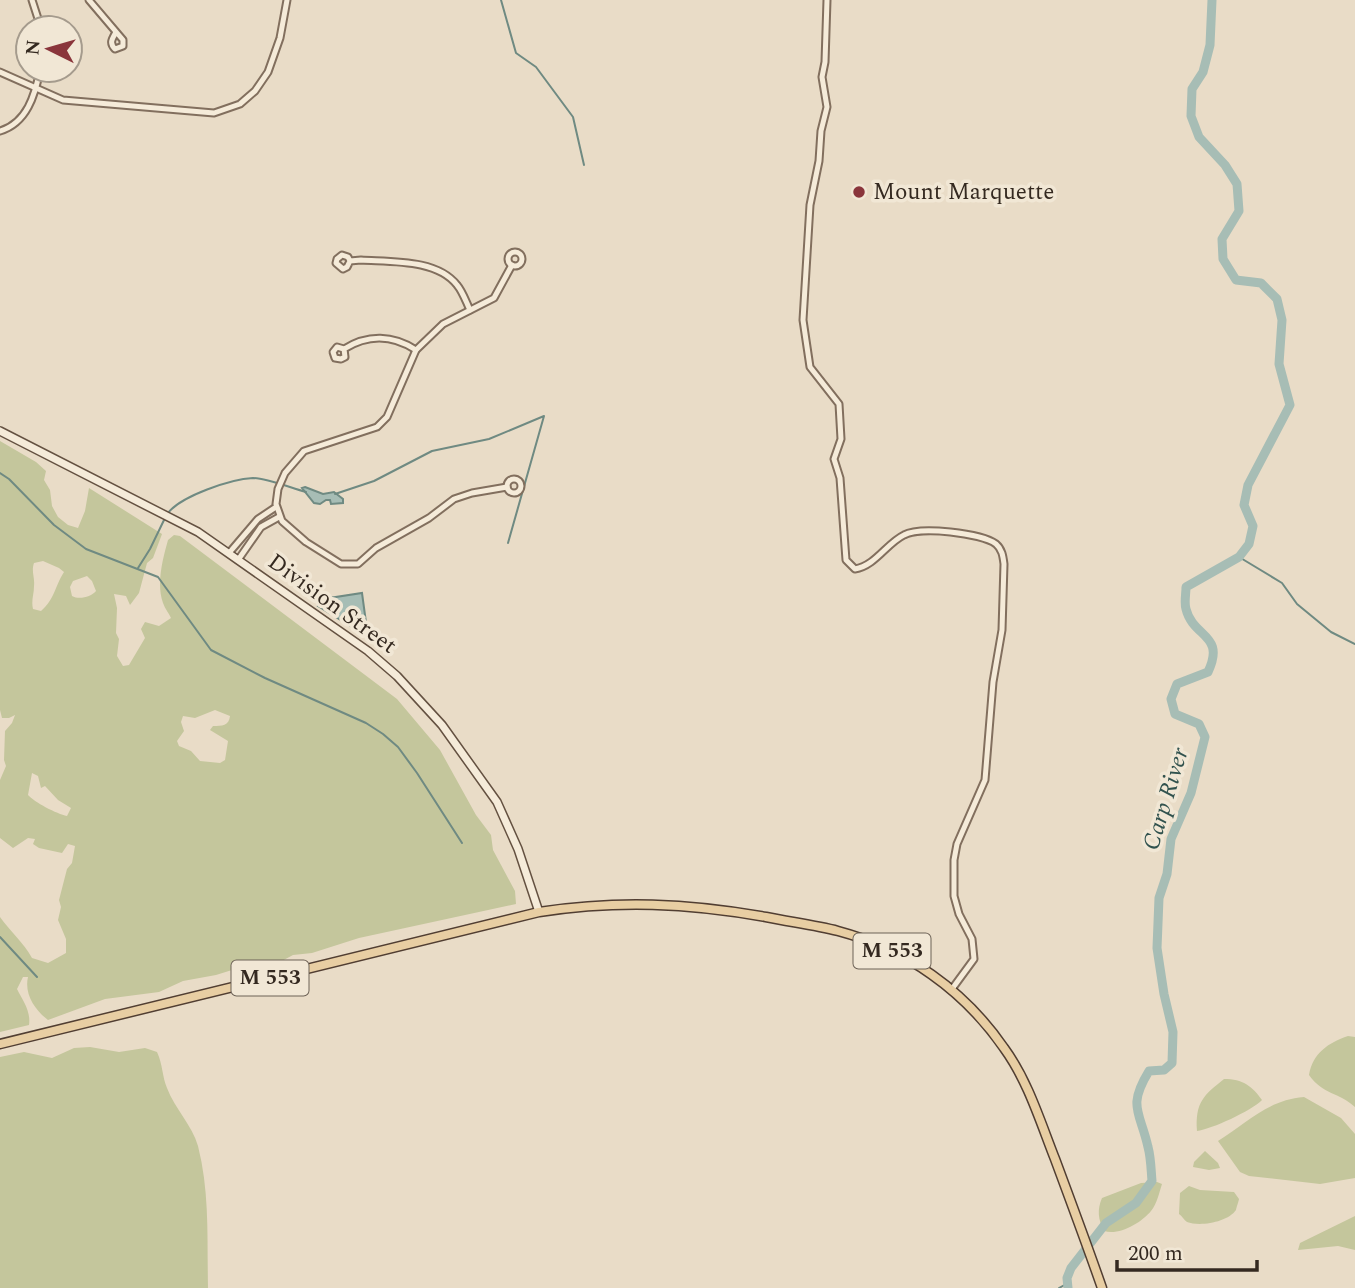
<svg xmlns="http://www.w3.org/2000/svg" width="1355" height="1288" font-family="Spectral,serif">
	<rect width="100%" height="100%" fill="#e9dcc7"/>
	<g fill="#c4c69c" fill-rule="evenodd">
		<path d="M0,441L36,462L46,471L44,480L50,490L52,506L58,517L68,525L78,528L85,511L89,488L162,534L153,558L147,563L139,593L130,605L126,596L114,594L117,608L116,633L119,639L117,656L123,666L129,665L145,638L141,629L145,622L159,626L171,618C169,613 165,609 163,603C156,584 163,558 168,540L174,535L180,536L397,699L440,750L476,815L491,835L493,850L515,891L516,904L359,938L312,953L293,955L280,962H258L216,975L183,981L159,992L105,999L48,1020C35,1010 24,994 28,977H23L17,989C23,1001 31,1011 29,1025L0,1032V917C10,931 24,943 32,958L48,963L66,953V939L58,920L61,907L59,900L67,869L72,863L75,846L68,844L62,853L39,848L33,844L35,839L28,838L13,848L0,838V780L6,766L4,760L5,731L12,723L15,715L9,718H2L0,710ZM43,561L59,568L64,572C54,588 55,599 41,611L33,609C31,600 34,595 34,586C35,577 31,572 34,563ZM87,576L92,581L96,591C91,597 79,600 72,596L70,587L73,581ZM215,710L230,716C229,726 222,726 213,726L210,730L228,741L225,760L220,763L200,761L191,751L179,746L177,741L184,731L181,722L183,716L195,718ZM32,773L38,776L41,788L45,786L58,800L71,808L67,816C57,814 34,802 28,795Z"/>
		<path d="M1348,1036L1355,1037V1107C1339,1092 1323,1095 1309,1075C1313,1053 1328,1043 1348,1036Z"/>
		<path d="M90,1047L119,1052L145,1048L157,1052C163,1065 162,1076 167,1088C175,1109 192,1125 198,1146C210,1193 207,1241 208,1288H0V1057L24,1052L52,1058L74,1048Z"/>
		<path d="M1224,1079C1243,1079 1252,1086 1262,1100C1251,1111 1212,1129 1197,1131C1195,1102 1204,1095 1224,1079Z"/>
		<path d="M1304,1097L1341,1118L1355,1134V1178L1320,1184L1249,1176L1240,1172L1218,1141C1248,1122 1268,1100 1304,1097Z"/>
		<polygon points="1205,1151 1218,1163 1220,1168 1209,1170 1193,1167 1194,1162"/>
		<path d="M1157,1182L1162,1184C1159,1193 1157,1204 1151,1211C1141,1223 1119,1236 1104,1231C1098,1219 1097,1210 1102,1198L1141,1183Z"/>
		<path d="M1189,1186L1200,1190L1234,1192L1239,1199C1239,1200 1236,1209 1236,1210C1228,1222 1200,1227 1187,1222C1184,1220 1182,1216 1179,1214L1180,1193Z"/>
		<polygon points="1355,1216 1355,1250 1338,1246 1298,1250 1300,1243"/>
	</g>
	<g fill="#a7bdb5" stroke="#6f8a82" stroke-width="2">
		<polygon points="305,487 323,494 334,492 343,499 343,503 331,504 330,500 326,500 320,504 314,503 302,488"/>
		<polygon points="362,593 368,637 318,606 323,599"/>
	</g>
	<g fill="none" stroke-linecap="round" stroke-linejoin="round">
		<g stroke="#6f8a82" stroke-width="2">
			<polyline points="501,0 516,53 536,67 573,117 584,165"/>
			<polyline points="0,473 9,479 54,525 86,549 158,577 211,650 265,678 366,723 383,734 398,747 417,773 462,843"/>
			<polyline points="335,494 374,481 432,451 489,439 544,416 508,543"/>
			<path d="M168,513C181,496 231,479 253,478C267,478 291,488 306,492"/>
			<polyline points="1239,557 1282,583 1297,604 1331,632 1355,644"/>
			<polyline points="138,568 150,549 165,518"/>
			<polyline points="0,937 37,977"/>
			<polyline points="1059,1288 1068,1283"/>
		</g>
		<path stroke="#a7bdb5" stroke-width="9" d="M1068,1288L1067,1278L1071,1268L1106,1223L1136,1203L1152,1181C1151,1170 1151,1158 1148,1147C1140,1111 1127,1107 1149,1071L1164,1070L1172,1063L1173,1032L1164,994L1157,948L1159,898L1167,874L1171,839L1191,793L1205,737L1199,724L1175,714L1171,699L1177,684L1208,672C1226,634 1193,638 1186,609C1184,603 1186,594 1186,587L1239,557L1249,544L1253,526L1244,505L1248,485L1290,405L1279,364L1282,320L1277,299L1261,283L1236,280L1223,259L1222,239L1239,211L1237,184L1225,165L1199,137L1191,116L1192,89L1203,72L1210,45L1212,0"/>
		<defs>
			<g id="street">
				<polyline points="32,0 41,28"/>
				<path d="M89,0L123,40V46L115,49C109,43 112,39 116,32"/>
				<path d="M827,0L825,62L822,77L827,107L821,131L819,161L810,205L803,320L810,367L839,404L841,439L834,459L840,478L846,560L855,569C875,566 887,543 904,535C920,526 981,533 996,544C1002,549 1003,556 1004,564L1002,630L993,682L985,780L957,844L954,860V896L959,914L972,939L974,959L952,989"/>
				<polyline points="0,72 63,100 214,113 240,104 255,91 268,72 280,38 287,0"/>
				<path d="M0,131C27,123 35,95 40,70"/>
				<circle cx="515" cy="259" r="7"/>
				<path d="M350,261L348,257L342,255L337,259L336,263L343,269L347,267L350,261L361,260C391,262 437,259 457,285C463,292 466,302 470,310"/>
				<path d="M344,349L345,357L341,359L335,358L333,352L337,347L344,349C368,334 393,335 416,350"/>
				<circle cx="514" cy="486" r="7"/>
				<polyline points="507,487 472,493 454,499 429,518 376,548 358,564 341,564 306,542 282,521 276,504 278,489 285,473 304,451 377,427 387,417 416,350 443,324 494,298 512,265"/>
				<polyline points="229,553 258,519 276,507"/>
				<polyline points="238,560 261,527 279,517"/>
			</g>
			<polyline id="secondary" points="0,431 198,532 368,651 397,676 442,725 497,802 518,849 539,912"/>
			<path id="primary" d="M0,1044L539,912C618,900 687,903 766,917C790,922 815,925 838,931C906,949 964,990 1004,1048C1028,1081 1040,1121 1055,1159C1071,1202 1087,1245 1102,1288"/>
		</defs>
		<use href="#street" stroke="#826f5e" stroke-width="9"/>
		<use href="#secondary" stroke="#645141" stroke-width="10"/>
		<use href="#primary" stroke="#513e32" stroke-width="11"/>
		<use href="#street" stroke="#f5ebd9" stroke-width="5"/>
		<use href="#secondary" stroke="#f5ebd9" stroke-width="7"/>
		<use href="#primary" stroke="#e8cea3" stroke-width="8"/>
	</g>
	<circle fill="#8a353b" stroke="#f1e7d5" stroke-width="2.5" cx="859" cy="192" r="7"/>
	<g text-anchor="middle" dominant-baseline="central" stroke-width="7" stroke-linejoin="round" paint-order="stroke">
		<g fill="#f1e7d5" stroke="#6d6256" stroke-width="2">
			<rect x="853.5" y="933.5" width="77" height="35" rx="5"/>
			<rect x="231.5" y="960.5" width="77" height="35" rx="5"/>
		</g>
		<g font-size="21" font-weight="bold" fill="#342920">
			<text x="892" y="951">M 553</text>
			<text x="270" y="978">M 553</text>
		</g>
		<g font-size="23" fill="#342920" stroke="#f1e7d5" text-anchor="start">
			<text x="873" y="192">Mount Marquette</text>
		</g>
		<g font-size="23" fill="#342920" stroke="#f1e7d5">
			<text transform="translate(332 604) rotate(36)">Division Street</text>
		</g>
		<g font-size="24" font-style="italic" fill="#31524e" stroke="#f1e7d5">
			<text transform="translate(1166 799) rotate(-73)">Carp River</text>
		</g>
	</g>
	<g transform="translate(49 49) rotate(275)"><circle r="33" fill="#f1e7d5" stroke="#a59b8d" stroke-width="2"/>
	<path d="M0-5L12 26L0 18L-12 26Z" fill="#8a353b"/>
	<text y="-10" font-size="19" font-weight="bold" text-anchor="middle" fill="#342920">N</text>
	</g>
	<path d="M1117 1260v10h140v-10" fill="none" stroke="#342920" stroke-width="3.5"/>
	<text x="1128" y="1260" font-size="21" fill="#342920" stroke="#f1e7d5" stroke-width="5" paint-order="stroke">200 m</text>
</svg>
